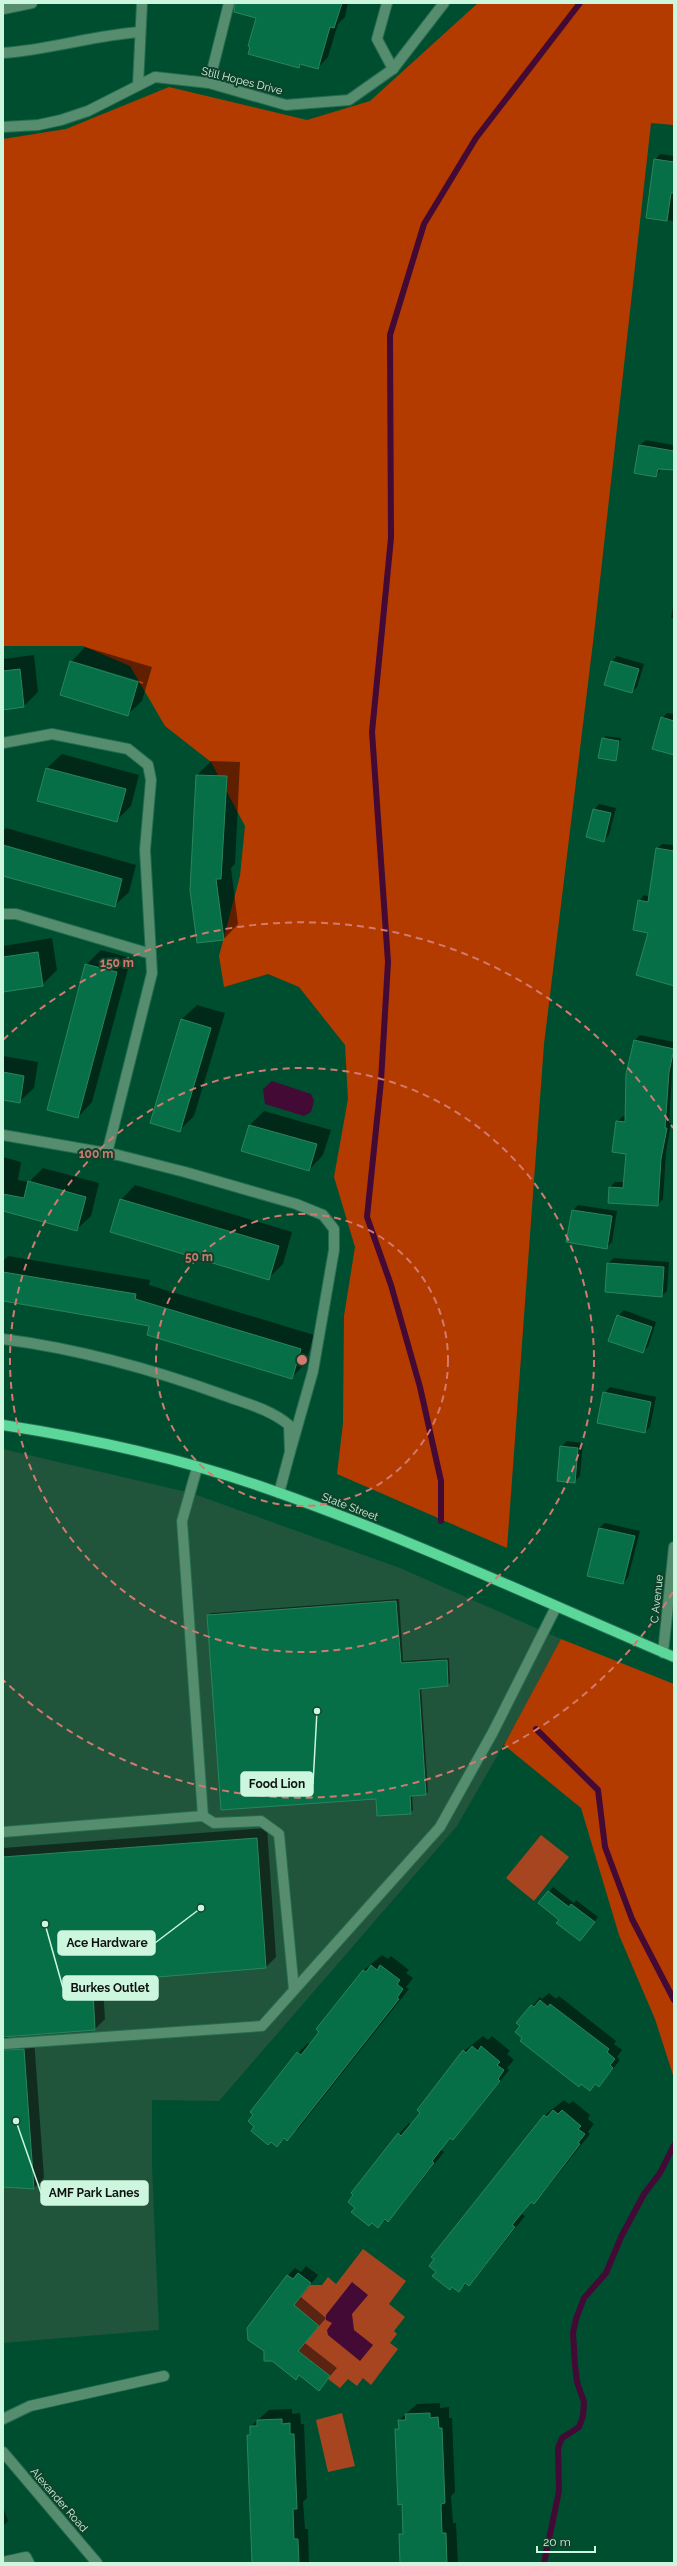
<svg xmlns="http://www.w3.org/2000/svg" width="677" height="2566" font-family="Raleway,sans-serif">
	<rect width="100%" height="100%" fill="#004e30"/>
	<polygon fill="#20543b" points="3,1449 191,1493 400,1568 561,1639 524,1709 457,1826 219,2101 152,2100 152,2166 159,2330 3,2343"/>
	<g fill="#a84521">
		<polygon points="541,1835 569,1857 534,1901 506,1878"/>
		<polygon points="363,2249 406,2281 389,2304 405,2317 394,2331 397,2334 390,2343 398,2349 371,2385 363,2378 357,2386 348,2379 340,2388 328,2379 330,2376 277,2335 290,2310 309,2285 322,2285 328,2277 336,2284"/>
		<polygon points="342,2413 355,2466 328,2472 316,2420"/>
	</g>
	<g fill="#b43b00">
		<polygon points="478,3 674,3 674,125 651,123 594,634 544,1044 507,1548 337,1474 343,1423 344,1316 355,1247 334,1177 348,1099 345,1045 299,987 268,974 224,987 219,956 240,876 245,826 211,762 165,726 130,666 83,646 3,646 3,139 66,129 169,87 307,120 370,101"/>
		<polygon points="561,1639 674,1684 674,2078 655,2019 619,1935 581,1808 504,1745"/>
	</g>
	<g fill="#420a35">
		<polygon points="272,1081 311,1094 314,1101 311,1112 304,1116 265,1104 263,1089"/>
		<polygon points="352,2282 368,2295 352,2314 354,2330 373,2345 360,2361 328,2335 327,2330 332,2323 326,2320 326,2315"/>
	</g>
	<g fill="#0007" fill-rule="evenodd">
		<polygon points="246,3 348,3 345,17 338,24 328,57 318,68 303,63 299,67"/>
		<polygon points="660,154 674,156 674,221 647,217 655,160"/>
		<polygon points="646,440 673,445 674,440 674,469 662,468 656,476 635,472 640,445"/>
		<polygon points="674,602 674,618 671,618"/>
		<path d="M85,647L152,667L142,701L127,715L71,662ZM79,663L143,682V684L79,665Z"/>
		<polygon points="34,655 38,692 24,706 3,709 3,659"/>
		<polygon points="617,656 644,664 637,687 632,692 612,661"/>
		<polygon points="667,713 674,714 674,754 662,718"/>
		<polygon points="605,736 621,738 615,760 599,758"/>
		<polygon points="62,754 139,775 131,806 116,821 39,800 47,768"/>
		<polygon points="211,761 240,762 235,864 231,868 238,924 224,939 197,775"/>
		<polygon points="599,804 616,808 609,835 604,841 594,810"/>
		<polygon points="6,828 136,865 129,892 114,906 3,875 3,831"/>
		<polygon points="662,844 674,845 674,985 649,932 639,901 644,895 650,897 657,849"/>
		<polygon points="52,938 57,970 42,985 3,991 3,946"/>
		<polygon points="101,950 131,958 92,1102 78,1117 86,965"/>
		<polygon points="197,1005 225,1013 194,1116 180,1130 151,1122 182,1019"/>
		<polygon points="640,1035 674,1042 669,1123 671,1123 666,1153 663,1199 658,1205 609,1202 610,1187 615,1182 625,1182 627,1153 617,1122 623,1116 626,1117 627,1074 635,1040"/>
		<polygon points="3,1056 38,1062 34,1088 19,1102 3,1099"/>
		<polygon points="264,1111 331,1130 323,1155 309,1170 250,1125"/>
		<polygon points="3,1157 21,1162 18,1180 29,1182 43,1168 99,1183 91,1216 76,1230 3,1210"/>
		<polygon points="135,1185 292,1232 283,1264 268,1279 121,1200"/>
		<polygon points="578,1205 617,1211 612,1242 606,1248 573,1210"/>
		<polygon points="8,1256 150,1280 149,1285 314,1335 306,1363 292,1377 151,1325 3,1300 3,1261"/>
		<polygon points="614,1258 669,1262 667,1291 662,1296 608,1263"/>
		<polygon points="624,1310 656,1322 648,1347 642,1352 618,1316"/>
		<polygon points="610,1387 656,1397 650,1427 645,1432 604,1393"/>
		<polygon points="567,1441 583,1443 580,1476 574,1482 561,1447"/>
		<polygon points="605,1523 640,1531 628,1578 623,1583 599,1528"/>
		<polygon points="399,1599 403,1661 449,1658 450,1683 448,1685 421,1687 428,1792 426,1794 412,1795 413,1810 411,1813 377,1798 208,1615 211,1613"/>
		<polygon points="267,1828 276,1957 266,1967 155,1976 146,1986 103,1989 105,2019 95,2029 8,2037 11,2040 34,2039 44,2178 34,2188 3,2186 3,1848"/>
		<polygon points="553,1887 574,1903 576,1900 598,1917 584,1936 540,1903"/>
		<polygon points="382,1955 388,1959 391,1956 409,1970 406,1973 413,1978 406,1987 409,1989 298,2129 277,2145 298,2053 308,2043 311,2044 321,2031 318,2029 364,1970"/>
		<polygon points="549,1993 556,1999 559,1996 616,2041 614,2044 622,2050 617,2057 620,2060 599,2086 596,2084 590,2089 524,2038 521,2025 518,2023 540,1997 542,1999"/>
		<polygon points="483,2036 488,2040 492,2036 510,2051 507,2054 514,2060 507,2068 509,2070 463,2128 453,2139 451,2137 441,2150 444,2152 398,2210 378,2227 399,2134 409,2123 411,2125 421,2112 418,2110 464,2051"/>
		<polygon points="564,2100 569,2104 573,2101 590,2115 588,2119 594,2124 588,2132 590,2134 544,2192 534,2203 532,2201 522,2214 525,2216 479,2274 459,2290 437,2272 436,2259 433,2257 545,2115"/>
		<polygon points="306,2266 318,2275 301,2297 326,2318 305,2343 337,2368 319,2389 265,2350 288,2275 295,2268 301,2272"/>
		<polygon points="440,2403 440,2408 449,2407 449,2418 452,2418 455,2492 451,2496 453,2523 456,2523 458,2563 401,2563 400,2535 404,2531 396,2430 400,2426 399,2420 417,2404"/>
		<polygon points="292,2409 292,2414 300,2413 301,2424 304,2424 307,2498 303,2502 305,2529 308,2529 309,2563 253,2563 248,2435 251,2432 251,2426 269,2410"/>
		<polygon points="3,2507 8,2521 3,2526"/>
	</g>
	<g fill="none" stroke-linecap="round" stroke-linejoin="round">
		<g stroke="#420a35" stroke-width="6">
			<polyline points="441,1521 441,1481 420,1387 391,1285 367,1217 381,1081 388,962 372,732 391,538 390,335 424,224 476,138 580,3"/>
			<polyline points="536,1729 598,1790 605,1847 632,1919 674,2000"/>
			<polyline points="544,2563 559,2491 558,2448 562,2438 579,2427 583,2416 584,2402 577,2382 575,2365 573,2333 576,2319 584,2298 606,2273 621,2237 644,2194 660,2173 674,2145"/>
		</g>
	</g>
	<g fill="#066f47" stroke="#2b855b">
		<polygon points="235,3 342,3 334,28 330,27 318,69 300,64 299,68 248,54 250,47 248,46 256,18 234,12"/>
		<polygon points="654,159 674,162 674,193 671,193 667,221 646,218"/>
		<polygon points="639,445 674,451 674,470 658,469 656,477 634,473"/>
		<polygon points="70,661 138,682 128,716 60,695"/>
		<polygon points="611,661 639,669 632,693 604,685"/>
		<polygon points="20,669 24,707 3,710 3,671"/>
		<polygon points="661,717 674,721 674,755 652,749"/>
		<polygon points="602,738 619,741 616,761 598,758"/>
		<polygon points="46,768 126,789 117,822 37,801"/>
		<polygon points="196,775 227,776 221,879 216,879 224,940 197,943 190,890"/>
		<polygon points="593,809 611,813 604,842 586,837"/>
		<polygon points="3,845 122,879 115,907 3,876"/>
		<polygon points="656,848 674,851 674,986 636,975 648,933 633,930 638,900 648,902"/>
		<polygon points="38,952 43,986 3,992 3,957"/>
		<polygon points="85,964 117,972 78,1118 47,1110"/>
		<polygon points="181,1019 211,1028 180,1132 150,1123"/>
		<polygon points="634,1040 674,1049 669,1072 665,1128 667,1128 661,1159 658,1206 608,1203 609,1187 623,1188 626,1154 612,1152 616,1121 625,1122 626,1074"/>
		<polygon points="3,1072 24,1076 20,1103 3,1100"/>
		<polygon points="249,1125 317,1144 309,1171 241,1151"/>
		<polygon points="28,1181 86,1197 77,1231 3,1211 3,1194 24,1198"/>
		<polygon points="120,1199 279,1246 269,1280 110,1232"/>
		<polygon points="572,1210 612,1216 607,1249 566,1242"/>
		<polygon points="607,1263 664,1267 662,1297 605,1292"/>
		<polygon points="3,1272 136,1294 135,1299 301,1349 292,1379 147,1335 149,1326 3,1301"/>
		<polygon points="617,1315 652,1327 643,1353 608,1341"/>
		<polygon points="603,1392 651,1402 645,1433 597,1423"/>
		<polygon points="560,1446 578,1448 575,1483 557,1481"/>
		<polygon points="599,1528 635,1536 623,1584 587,1576"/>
		<polygon points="396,1601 401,1663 447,1660 448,1686 419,1689 426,1795 410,1796 411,1814 377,1816 376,1799 221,1810 207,1615"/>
		<polygon points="257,1838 266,1968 146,1978 146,1986 93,1990 95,2030 3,2037 3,1857"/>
		<polygon points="548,1891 569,1907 571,1904 595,1922 580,1941 556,1923 559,1920 538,1903"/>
		<polygon points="371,1965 377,1970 380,1965 400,1980 397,1984 403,1989 397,1998 399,1999 287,2141 284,2138 277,2147 271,2142 268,2145 251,2131 254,2127 248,2121 253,2115 250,2112 297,2052 301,2055 319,2032 316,2029 363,1970 366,1972"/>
		<polygon points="540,2000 548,2007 550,2004 609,2049 607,2052 615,2059 610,2065 613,2068 599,2087 595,2084 590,2091 581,2084 579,2087 520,2041 522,2038 515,2032 520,2026 516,2023 531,2005 534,2007"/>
		<polygon points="472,2046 478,2051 481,2046 500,2062 497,2065 504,2070 498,2079 500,2081 453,2140 450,2138 432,2161 434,2163 388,2222 385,2219 378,2228 372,2223 369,2226 351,2212 355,2208 348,2202 353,2195 351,2193 398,2133 401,2136 420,2113 417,2110 463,2050 466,2053"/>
		<polygon points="24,2049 34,2189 3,2187 3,2050"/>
		<polygon points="553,2110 558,2114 562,2110 581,2126 578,2129 585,2134 578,2143 580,2144 534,2204 531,2202 512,2225 515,2227 469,2286 465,2283 459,2292 452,2287 450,2290 432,2276 436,2272 429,2266 434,2259 431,2257 544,2115 547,2117"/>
		<polygon points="298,2273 311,2283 294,2305 319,2326 298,2351 330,2376 319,2391 299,2375 296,2380 272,2361 264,2361 264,2351 248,2340 247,2328 287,2275 293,2279"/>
		<polygon points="430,2413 430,2418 438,2417 439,2428 442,2428 445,2503 441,2504 442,2533 446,2533 447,2563 400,2563 399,2534 403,2534 402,2504 398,2505 395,2429 399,2429 398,2420 406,2420 405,2414"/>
		<polygon points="282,2419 282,2424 290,2423 290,2434 294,2434 297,2509 293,2509 294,2539 298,2539 299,2563 252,2563 247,2435 250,2435 250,2426 257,2426 257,2420"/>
	</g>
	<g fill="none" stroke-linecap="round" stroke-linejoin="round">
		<defs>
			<g id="minor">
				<polyline points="387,3 377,39 393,69"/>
				<polyline points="3,9 32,3"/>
				<path d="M3,53C50,50 94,35 140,32"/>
				<polyline points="209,83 229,3"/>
				<polyline points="138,85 142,3"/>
				<polyline points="3,127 38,125 61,120 88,111 155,77 209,83 286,105 349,100 393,69 444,3"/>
				<polyline points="3,743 52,734 128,749 148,765 151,780 145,850 152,973 107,1153"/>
				<polyline points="3,914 16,914 151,954"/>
				<polyline points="3,1135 118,1155 185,1172 296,1204 323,1215 334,1229 334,1250 313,1371 290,1452"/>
				<path d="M3,1339C79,1349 155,1370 226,1396C248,1404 271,1410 289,1425L290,1452L279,1493"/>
				<polyline points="663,1653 674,1547"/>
				<polyline points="203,1816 214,1823 261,1821 279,1834 294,1990"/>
				<polyline points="3,1832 203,1816 182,1521 197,1468"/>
				<polyline points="3,2044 262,2026 440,1827 493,1732 556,1607"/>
				<polyline points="3,2419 30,2406 164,2376"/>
				<polyline points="3,2452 97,2563"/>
				<polyline points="3,2562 26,2557 29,2563"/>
			</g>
			<path id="major" d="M3,1425C93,1439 184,1459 271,1490C408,1538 540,1600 674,1657"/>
		</defs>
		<use href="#minor" stroke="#256c4f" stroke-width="12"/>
		<use href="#major" stroke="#256c4f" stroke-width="12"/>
		<use href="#minor" stroke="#568d6f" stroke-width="10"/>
		<use href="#major" stroke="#5bd79a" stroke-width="10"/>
	</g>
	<g fill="none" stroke="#d27a70" stroke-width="2" stroke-dasharray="7 5">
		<circle cx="302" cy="1360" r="146"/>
		<circle cx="302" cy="1360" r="292"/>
		<path d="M673 1592A438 438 0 0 1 3 1680M3 1040A438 438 0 0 1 673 1128"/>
	</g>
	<g text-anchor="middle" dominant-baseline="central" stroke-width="4" stroke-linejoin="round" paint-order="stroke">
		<g font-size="11" fill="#ccf6dd" stroke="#11412a">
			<text transform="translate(242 81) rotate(14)">Still Hopes Drive</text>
			<text transform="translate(350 1507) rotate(21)">State Street</text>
			<text transform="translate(657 1599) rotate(-84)">C Avenue</text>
			<text transform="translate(59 2500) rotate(49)">Alexander Road</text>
		</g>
	</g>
	<circle cx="302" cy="1360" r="6" fill="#d27a70" stroke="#11412a" stroke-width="2"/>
	<g font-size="12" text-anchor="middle" font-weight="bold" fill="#d27a70" stroke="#11412a" stroke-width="4" stroke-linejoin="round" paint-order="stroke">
		<text x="117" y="967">150 m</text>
		<text x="96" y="1158">100 m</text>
		<text x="199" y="1261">50 m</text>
	</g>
	<path fill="none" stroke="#ccf6dd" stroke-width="1.5" d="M317 1711L313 1784M201 1908L155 1943M45 1924L63 1988M16 2121L41 2193"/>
	<g fill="#ccf6dd" stroke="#11412a" stroke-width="1.5">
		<circle cx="317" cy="1711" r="4"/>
		<circle cx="201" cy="1908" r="4"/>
		<circle cx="45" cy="1924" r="4"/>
		<circle cx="16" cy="2121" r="4"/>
	</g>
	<g fill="#ccf6dd" stroke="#ccf6dd" stroke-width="1.5">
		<rect x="241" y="1772" width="72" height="24" rx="4"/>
		<rect x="58" y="1931" width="97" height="24" rx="4"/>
		<rect x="63" y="1976" width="95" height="24" rx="4"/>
		<rect x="41" y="2181" width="107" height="24" rx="4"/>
	</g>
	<g font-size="12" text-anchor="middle" font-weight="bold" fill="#111">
		<text x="277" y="1788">Food Lion</text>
		<text x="107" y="1947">Ace Hardware</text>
		<text x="110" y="1992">Burkes Outlet</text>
		<text x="94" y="2197">AMF Park Lanes</text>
	</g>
	<rect width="677" height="2566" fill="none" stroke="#ccf6dd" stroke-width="8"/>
	<path d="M537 2546v6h58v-6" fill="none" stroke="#ccf6dd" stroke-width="2"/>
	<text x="543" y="2546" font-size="12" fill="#ccf6dd" stroke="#11412a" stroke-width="3" paint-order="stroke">20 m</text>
</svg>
